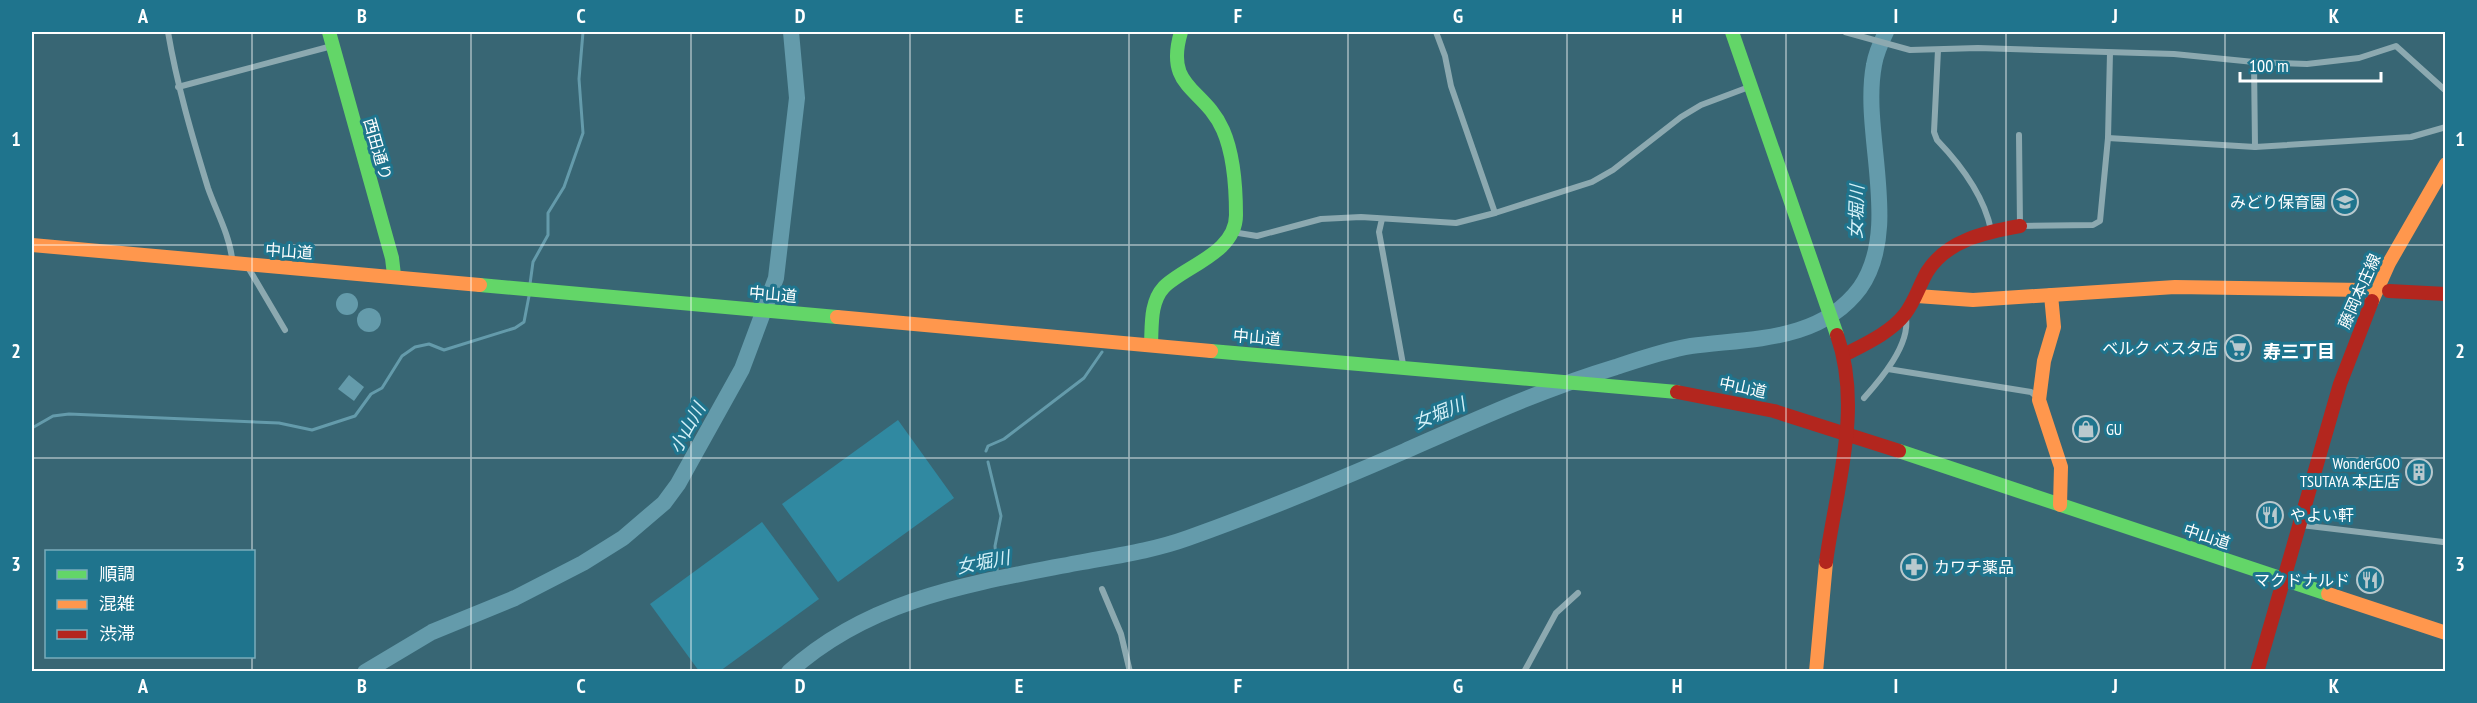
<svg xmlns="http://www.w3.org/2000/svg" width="2477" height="703" font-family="'PT Sans Narrow','Noto Sans JP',sans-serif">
	<rect width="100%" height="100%" fill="#386674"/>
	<g fill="#3089a1">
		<polygon points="898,420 954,498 838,582 782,504"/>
		<polygon points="762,522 819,599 720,671 699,671 650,604"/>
	</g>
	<g fill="#649bab">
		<circle cx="347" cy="304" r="11"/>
		<circle cx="369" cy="320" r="12"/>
		<polygon points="349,375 364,387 354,401 338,389"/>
	</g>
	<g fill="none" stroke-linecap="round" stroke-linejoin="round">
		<g stroke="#649bab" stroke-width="3">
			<polyline points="530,284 533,262 548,235 548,213 564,187 583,133 579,79 583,32"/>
			<polyline points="32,428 53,416 69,414 279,423 312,430 355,416 371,394 382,388 402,356 415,347 429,344 444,350 515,328 524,322 529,296"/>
			<polyline points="986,451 988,446 1004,439 1084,378 1102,352"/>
			<polyline points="988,462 1001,516 995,546 998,579"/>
		</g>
		<g stroke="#649bab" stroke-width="16">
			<polyline points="365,672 432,632 515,598 583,563 623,538 664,503 678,484 742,369 776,278 797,98 791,32"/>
			<path d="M789,672C870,598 974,583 1077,563C1114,556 1152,551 1188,538C1261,512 1334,482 1405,451C1475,420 1543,389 1616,367C1640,359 1666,350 1691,346C1751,338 1820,342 1860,288C1902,228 1861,133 1874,65C1876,53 1881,42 1886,32"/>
		</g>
		<g stroke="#8ca9b0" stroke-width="6">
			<path d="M168,32C177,85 192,136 208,188C216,211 229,234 232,258"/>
			<polyline points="1436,32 1445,56 1451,86 1495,213"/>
			<polyline points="1845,32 1910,50 1978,48 2174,54 2254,62 2307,64 2359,58 2396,46 2446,91"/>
			<path d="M1938,50L1934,132L1937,140C1961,165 1984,195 1991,230"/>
			<polyline points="2254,62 2255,147"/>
			<polyline points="178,87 332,46"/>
			<polyline points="2019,135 2020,226 2093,225 2100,221 2108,138 2110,53"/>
			<polyline points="2108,138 2255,147 2411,137 2446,127"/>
			<polyline points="1382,219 1379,232 1403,364"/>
			<polyline points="1232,232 1257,236 1321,219 1361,217 1456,223 1495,213 1592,182 1613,170 1681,117 1701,105 1749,87"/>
			<polyline points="249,269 285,330"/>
			<polyline points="1888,369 2031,392 2037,397"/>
			<path d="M1864,398C1881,379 1910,345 1906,318"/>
			<polyline points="2301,525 2443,542"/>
			<polyline points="1102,589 1121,634 1130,672"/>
			<polyline points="1524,672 1556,613 1578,593"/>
		</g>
		<g stroke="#63d668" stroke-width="14">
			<polyline points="329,32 392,258 394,275"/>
			<polyline points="1732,32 1837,335"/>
			<polyline points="480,285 837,317"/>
			<path d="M1151,344C1152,325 1150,302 1164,287C1185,266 1236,253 1236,215C1236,188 1234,155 1223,130C1204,87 1164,89 1181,32"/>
			<polyline points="1211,351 1677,392"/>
			<polyline points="1899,451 2328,594"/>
		</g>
		<g stroke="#ff974d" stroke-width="14">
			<polyline points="32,245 480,285"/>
			<polyline points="2051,295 2054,327 2044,361 2039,400 2061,467 2060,505"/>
			<polyline points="1917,296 1973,300 2175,287 2363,290"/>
			<polyline points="2372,301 2389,263 2446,164"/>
			<polyline points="837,317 1211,351"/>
			<polyline points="2328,594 2446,633"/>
			<polyline points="1816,672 1826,562"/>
		</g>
		<g stroke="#b3261e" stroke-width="14">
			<polyline points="2389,291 2446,294"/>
			<path d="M1844,355C1865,344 1890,333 1905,314C1915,301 1919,286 1927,272C1947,240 1986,232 2020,226"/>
			<polyline points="1677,392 1774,411 1899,451"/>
			<path d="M1826,562C1836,488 1863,409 1837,335"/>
			<polyline points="2257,672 2340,384 2372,301"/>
		</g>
	</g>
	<path fill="none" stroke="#fff" stroke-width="1.5" stroke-opacity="0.55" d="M252,32V552M471,32V672M691,32V672M910,32V672M1129,32V672M1348,32V672M1567,32V672M1786,32V672M2006,32V672M2225,32V672M32,245H2446M32,458H2446M252,656V672"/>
	<defs>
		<symbol id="school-ring" viewBox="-11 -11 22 22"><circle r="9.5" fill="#1f748d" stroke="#b9c9ce" stroke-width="1.5"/><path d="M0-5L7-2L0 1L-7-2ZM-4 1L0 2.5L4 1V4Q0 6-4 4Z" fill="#b9c9ce"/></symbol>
		<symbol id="supermarket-ring" viewBox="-11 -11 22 22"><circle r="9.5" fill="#1f748d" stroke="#b9c9ce" stroke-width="1.5"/><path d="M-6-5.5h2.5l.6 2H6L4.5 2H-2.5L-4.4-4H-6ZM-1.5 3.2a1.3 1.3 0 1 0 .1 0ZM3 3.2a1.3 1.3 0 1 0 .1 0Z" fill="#b9c9ce"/></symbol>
		<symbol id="shop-ring" viewBox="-11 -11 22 22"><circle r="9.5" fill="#1f748d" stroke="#b9c9ce" stroke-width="1.5"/><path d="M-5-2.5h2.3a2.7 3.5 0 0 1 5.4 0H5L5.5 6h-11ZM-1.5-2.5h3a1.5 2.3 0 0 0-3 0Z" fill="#b9c9ce"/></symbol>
		<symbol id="building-ring" viewBox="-11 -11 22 22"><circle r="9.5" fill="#1f748d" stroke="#b9c9ce" stroke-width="1.5"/><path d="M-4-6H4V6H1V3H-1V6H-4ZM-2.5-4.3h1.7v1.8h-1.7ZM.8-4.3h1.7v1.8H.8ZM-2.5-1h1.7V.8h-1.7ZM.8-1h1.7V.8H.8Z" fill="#b9c9ce"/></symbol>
		<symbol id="restaurant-ring" viewBox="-11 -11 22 22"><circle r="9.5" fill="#1f748d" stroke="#b9c9ce" stroke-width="1.5"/><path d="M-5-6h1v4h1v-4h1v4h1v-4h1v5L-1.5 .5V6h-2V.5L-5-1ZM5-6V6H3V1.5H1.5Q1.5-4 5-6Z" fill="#b9c9ce"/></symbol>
		<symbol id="pharmacy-ring" viewBox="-11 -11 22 22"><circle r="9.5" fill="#1f748d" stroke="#b9c9ce" stroke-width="1.5"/><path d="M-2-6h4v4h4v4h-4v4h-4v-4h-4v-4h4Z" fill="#b9c9ce"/></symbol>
	</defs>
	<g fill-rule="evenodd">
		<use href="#school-ring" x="2330" y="187" width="30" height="30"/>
		<use href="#supermarket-ring" x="2223" y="333" width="30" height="30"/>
		<use href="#shop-ring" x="2071" y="414" width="30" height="30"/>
		<use href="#building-ring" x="2404" y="457" width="30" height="30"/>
		<use href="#restaurant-ring" x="2255" y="500" width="30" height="30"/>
		<use href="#pharmacy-ring" x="1899" y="552" width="30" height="30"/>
		<use href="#restaurant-ring" x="2355" y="565" width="30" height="30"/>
	</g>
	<g text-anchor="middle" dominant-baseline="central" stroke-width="6" stroke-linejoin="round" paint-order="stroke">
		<g font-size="16" fill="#fff" stroke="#1f748d">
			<text transform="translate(378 149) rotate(74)">西田通り</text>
			<text transform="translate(289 251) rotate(4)">中山道</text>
			<text transform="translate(2359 291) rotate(-66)">藤岡本庄線</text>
			<text transform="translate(773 294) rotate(5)">中山道</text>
			<text transform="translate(1257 337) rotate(5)">中山道</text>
			<text transform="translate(1743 387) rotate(12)">中山道</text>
			<text transform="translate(2207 536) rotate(18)">中山道</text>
		</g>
		<g font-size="16" fill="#fff" stroke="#1f748d" text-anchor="end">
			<text x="2326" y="202">みどり保育園</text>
			<text x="2218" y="348">ベルク ベスタ店</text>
			<text x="2106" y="429" text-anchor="start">GU</text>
			<text x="2400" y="463">WonderGOO<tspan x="2400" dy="18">TSUTAYA 本庄店</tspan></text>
			<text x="2290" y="515" text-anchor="start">やよい軒</text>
			<text x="1934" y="567" text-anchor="start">カワチ薬品</text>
			<text x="2350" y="580">マクドナルド</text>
		</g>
		<g font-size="18" font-style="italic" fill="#d4f1f8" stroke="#1f748d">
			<text transform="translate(1856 212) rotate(-88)">女堀川</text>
			<text transform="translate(1439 413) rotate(-22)">女堀川</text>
			<text transform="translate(687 428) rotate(-61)">小山川</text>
			<text transform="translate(983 562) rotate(-11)">女堀川</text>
		</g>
		<g font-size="18" font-weight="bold" fill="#fff" stroke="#1f748d">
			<text x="2299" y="351">寿三丁目</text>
		</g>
	</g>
	<rect width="2477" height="703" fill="none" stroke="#1f748d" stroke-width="66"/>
	<rect x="45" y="550" width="210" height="108" fill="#1f748d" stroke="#79acbb" stroke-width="1.5"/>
	<rect x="57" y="570" width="30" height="9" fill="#63d668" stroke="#79acbb" stroke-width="1.5"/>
	<text x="99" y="580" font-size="18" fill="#ffffff">順調</text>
	<rect x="57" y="600" width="30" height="9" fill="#ff974d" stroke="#79acbb" stroke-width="1.5"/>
	<text x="99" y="610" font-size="18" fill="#ffffff">混雑</text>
	<rect x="57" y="630" width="30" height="9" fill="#b3261e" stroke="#79acbb" stroke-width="1.5"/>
	<text x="99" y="640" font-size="18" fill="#ffffff">渋滞</text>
	<path d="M2240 72v9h141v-9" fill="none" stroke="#ffffff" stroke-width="3"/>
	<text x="2249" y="72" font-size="18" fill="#ffffff" stroke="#1f748d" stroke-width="4.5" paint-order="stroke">100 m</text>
	<rect x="33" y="33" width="2411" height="637" fill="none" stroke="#fff" stroke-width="2"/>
	<g font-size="20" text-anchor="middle" font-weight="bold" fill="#fff">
		<text x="143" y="23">A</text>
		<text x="362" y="23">B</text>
		<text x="581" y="23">C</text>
		<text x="800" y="23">D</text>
		<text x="1019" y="23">E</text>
		<text x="1238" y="23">F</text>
		<text x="1458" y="23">G</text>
		<text x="1677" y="23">H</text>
		<text x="1896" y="23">I</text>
		<text x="2115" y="23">J</text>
		<text x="2334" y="23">K</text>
		<text x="16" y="146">1</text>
		<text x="2460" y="146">1</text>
		<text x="16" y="358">2</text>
		<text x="2460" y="358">2</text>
		<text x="16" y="571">3</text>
		<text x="2460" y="571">3</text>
		<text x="143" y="693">A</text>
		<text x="362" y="693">B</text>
		<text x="581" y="693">C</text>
		<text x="800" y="693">D</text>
		<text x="1019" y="693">E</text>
		<text x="1238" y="693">F</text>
		<text x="1458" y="693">G</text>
		<text x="1677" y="693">H</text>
		<text x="1896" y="693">I</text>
		<text x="2115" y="693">J</text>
		<text x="2334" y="693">K</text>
	</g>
</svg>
